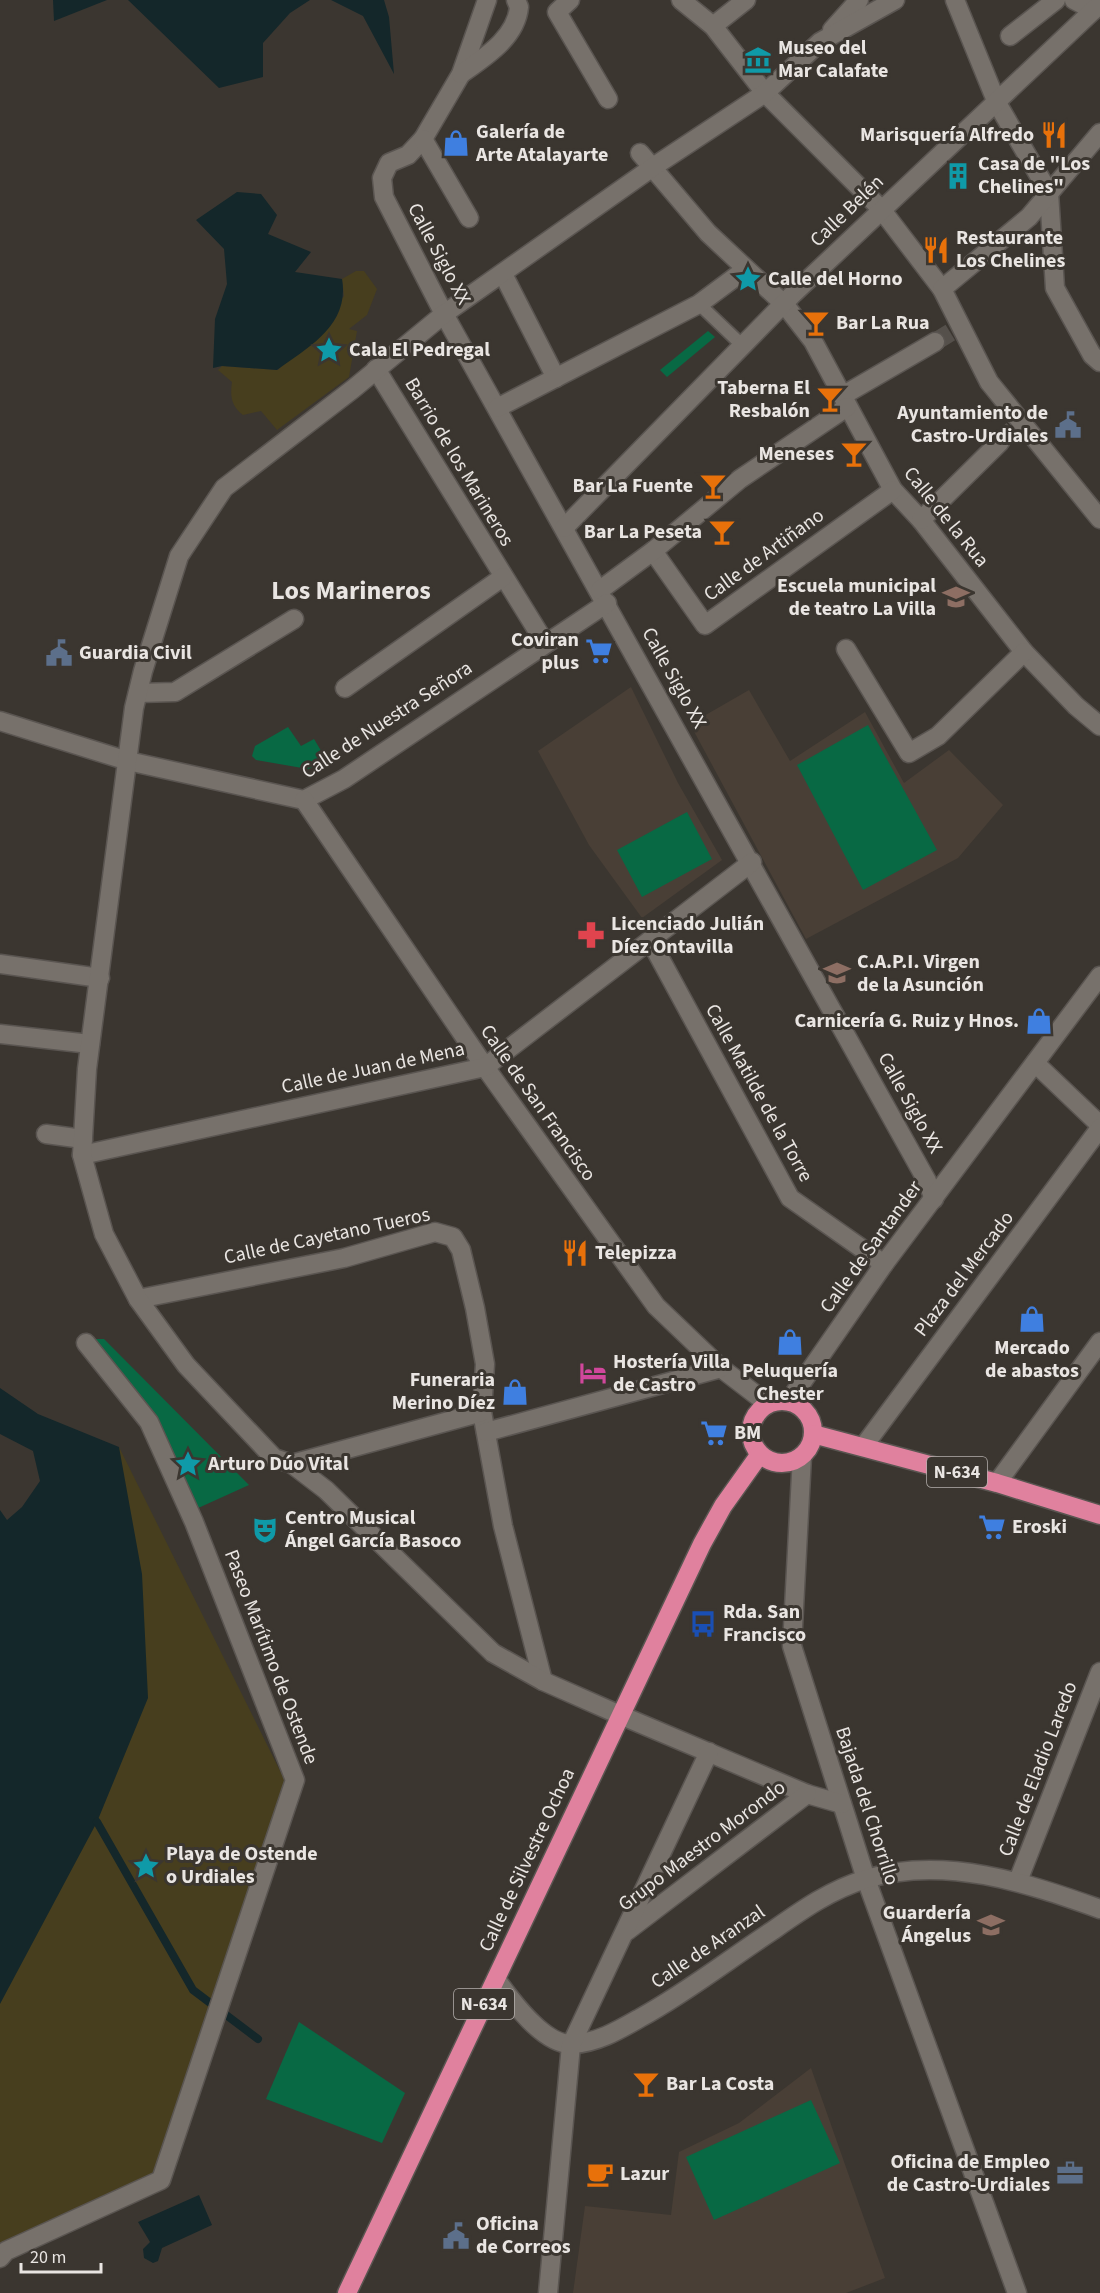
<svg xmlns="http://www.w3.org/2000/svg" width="1100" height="2293" font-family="'Source Sans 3',sans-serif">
	<rect width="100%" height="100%" fill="#3b3630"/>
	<g fill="#493f36">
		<polygon points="631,687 678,783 722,860 642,918 589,845 538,751"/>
		<polygon points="749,690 790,761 865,712 904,783 949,750 1003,805 958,858 806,939 690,724"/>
		<polygon points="811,2068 885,2278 846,2293 573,2293 585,2206 671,2215 679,2152 739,2123"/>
	</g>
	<g fill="#086944">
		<polygon points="708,331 715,337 667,377 660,370"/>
		<polygon points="868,725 937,850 863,890 797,765"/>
		<polygon points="288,727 301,746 314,739 323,754 320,764 308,769 256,760 252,756 255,746"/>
		<polygon points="687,812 712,859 642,897 617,850"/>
		<polygon points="92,1339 104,1339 249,1485 196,1509"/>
		<polygon points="299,2022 405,2093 382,2143 266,2099"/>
		<polygon points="811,2100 840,2163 714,2220 686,2157"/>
	</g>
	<g fill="#473e1e">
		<path d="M356,271H364L377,289L367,315L349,329L357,331L349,377L277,430L261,411L243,415C231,406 230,396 232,382L218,370L222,366L278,370L344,296L342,279Z"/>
		<polygon points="119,1447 288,1787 153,2181 0,2243 0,1917 99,1592"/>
	</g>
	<g fill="#14272a">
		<polygon points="53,0 107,0 54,21"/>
		<polygon points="128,0 310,0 290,13 263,43 263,77 219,88"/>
		<polygon points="331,0 384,0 389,17 394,74 363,16"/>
		<path d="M237,192L261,194L277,215L268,234L311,252L295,272L342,279C350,325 309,347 277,370L222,366L213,368L215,319L227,284L224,249L196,220Z"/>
		<polygon points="0,1388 38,1414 119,1447 142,1574 148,1698 97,1822 0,2004 0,1510 7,1520 22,1507 40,1481 33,1451 0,1434"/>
		<polygon points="199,2195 212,2225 162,2248 158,2261 153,2263 144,2258 143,2249 150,2242 138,2222"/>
	</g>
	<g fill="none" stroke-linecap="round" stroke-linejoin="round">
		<polyline stroke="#14272a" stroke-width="8" points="97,1822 193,1990 258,2039"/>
		<g stroke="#55504b" stroke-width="18" stroke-dasharray="18 9" stroke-linecap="butt">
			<polyline points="935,342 956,329"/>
			<polyline points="1000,442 1016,426"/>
		</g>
		<defs>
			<polyline id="lane" points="699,304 744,347"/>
			<g id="street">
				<polyline points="487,0 461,74 423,139 408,155 389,163 382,178 384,197 444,314 927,1181 934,1199"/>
				<polyline points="570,0 557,12 608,99"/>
				<polyline points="681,0 713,26 765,93 881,209 942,289"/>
				<polyline points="955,0 997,103 1049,193 1055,288 1092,355 1100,362"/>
				<polyline points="1074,0 1093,10"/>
				<polyline points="713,26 746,0"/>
				<polyline points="832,30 859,0"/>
				<polyline points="1010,36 1056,0"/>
				<path d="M461,74C485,57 516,38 519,7L516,0"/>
				<polyline points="1100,133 1029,217 942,289 989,382 1100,519"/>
				<polyline points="423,139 469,218"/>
				<polyline points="640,153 708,233 785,305 813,341 893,490 921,520 1024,652 1076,706 1100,726"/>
				<polyline points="503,274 556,378"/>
				<polyline points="376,369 545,643"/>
				<polyline points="842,396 935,342"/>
				<polyline points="497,408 699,304 746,269"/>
				<polyline points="921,520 1000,442"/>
				<polyline points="564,528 794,293 1100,4"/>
				<polyline points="653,551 705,625 893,490"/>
				<polyline points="600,590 653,551 740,479 847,407"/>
				<polyline points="846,649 909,753 938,736 1024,652"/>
				<polyline points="345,688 503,577"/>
				<polyline points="138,693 175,692 294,619"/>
				<polyline points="0,721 128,761 304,800 344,779 607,603"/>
				<polyline points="304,800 485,1067 656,1306 721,1368 768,1404"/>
				<polyline points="650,940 790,1198 884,1264"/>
				<polyline points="0,964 100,978"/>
				<polyline points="0,1034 90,1044"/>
				<polyline points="1035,1063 1100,1125"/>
				<polyline points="46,1134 83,1139"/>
				<polyline points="82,1155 485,1067 752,862"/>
				<polyline points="138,1299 344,1258 435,1232 453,1237 461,1250 475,1308 485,1364 482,1412 503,1526 543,1681"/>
				<polyline points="789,1401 884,1264 1100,976"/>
				<polyline points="486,1432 721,1368"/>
				<polyline points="863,1447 1100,1128"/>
				<polyline points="802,1456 792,1646 866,1879 1017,2293"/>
				<polyline points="292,1464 482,1412"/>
				<polyline points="997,1483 1100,1342"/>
				<polyline points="842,1804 807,1794 620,1715 543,1681 493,1653 326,1490 292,1464 274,1458 186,1365 138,1299 104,1234 82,1155 87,1069 134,708 143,671 179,556 224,488 353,389 444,314 653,167 765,93 820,42 895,0"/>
				<polyline points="1018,1881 1100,1672"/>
				<polyline points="627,1931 807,1794"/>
				<path d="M496,1979C511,2000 544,2046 573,2044C597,2043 619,2030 640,2018C686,1993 728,1960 772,1931C802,1910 830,1890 866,1879C944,1855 1027,1883 1100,1909"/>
				<polyline points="0,2258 6,2251 161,2180 295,1780 194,1522 149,1422 86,1343"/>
				<polyline points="548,2293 571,2045 709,1752"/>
			</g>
			<g id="highway">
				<circle cx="782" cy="1432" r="31"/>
				<polyline points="813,1434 997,1483 1100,1515"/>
				<polyline points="347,2293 702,1544 723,1506 760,1454"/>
			</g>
		</defs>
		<use href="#lane" stroke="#5a5551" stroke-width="15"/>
		<use href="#street" stroke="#5a5551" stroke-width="21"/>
		<use href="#highway" stroke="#5a5551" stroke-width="21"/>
		<use href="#lane" stroke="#77716b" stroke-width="12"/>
		<use href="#street" stroke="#77716b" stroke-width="18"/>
		<use href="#highway" stroke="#e0819e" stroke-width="18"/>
	</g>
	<defs>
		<symbol id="museum-bare" viewBox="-9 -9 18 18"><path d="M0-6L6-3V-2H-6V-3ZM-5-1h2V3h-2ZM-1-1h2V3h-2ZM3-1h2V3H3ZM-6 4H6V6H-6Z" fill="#0f9aa8" stroke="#3b3630" stroke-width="2.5" paint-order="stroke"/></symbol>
		<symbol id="restaurant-bare" viewBox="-9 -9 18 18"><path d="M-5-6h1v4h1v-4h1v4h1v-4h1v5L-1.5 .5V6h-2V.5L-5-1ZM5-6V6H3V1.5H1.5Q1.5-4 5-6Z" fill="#e8710a" stroke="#3b3630" stroke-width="2.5" paint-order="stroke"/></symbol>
		<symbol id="shop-bare" viewBox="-9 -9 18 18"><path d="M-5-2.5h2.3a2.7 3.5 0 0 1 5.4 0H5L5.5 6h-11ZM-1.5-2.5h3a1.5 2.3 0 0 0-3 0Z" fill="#3f7fe0" stroke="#3b3630" stroke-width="2.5" paint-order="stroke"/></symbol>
		<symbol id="building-bare" viewBox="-9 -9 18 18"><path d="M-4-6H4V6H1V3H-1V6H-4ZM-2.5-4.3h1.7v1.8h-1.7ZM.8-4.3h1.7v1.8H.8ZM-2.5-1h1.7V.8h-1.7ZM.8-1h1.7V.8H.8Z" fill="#0f9aa8" stroke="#3b3630" stroke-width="2.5" paint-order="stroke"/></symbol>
		<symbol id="sight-bare" viewBox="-9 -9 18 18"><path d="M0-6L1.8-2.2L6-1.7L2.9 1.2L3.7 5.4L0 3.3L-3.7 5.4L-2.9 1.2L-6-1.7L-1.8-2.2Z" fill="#0f9aa8" stroke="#3b3630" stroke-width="2.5" paint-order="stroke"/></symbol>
		<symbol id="bar-bare" viewBox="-9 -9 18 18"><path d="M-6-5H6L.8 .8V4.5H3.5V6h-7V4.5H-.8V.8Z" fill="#e8710a" stroke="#3b3630" stroke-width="2.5" paint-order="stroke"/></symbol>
		<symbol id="civic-bare" viewBox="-9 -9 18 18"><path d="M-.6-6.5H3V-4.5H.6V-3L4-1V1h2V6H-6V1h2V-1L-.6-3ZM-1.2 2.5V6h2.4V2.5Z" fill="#5c6f8a" stroke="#3b3630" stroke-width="2.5" paint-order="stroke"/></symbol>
		<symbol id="school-bare" viewBox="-9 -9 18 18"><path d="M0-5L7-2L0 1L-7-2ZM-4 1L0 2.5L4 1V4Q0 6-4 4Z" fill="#8d6e63" stroke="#3b3630" stroke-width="2.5" paint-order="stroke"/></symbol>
		<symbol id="supermarket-bare" viewBox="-9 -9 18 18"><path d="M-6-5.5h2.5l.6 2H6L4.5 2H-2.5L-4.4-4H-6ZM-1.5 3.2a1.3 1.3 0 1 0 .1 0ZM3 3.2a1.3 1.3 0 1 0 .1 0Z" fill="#3f7fe0" stroke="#3b3630" stroke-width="2.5" paint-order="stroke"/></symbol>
		<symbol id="pharmacy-bare" viewBox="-9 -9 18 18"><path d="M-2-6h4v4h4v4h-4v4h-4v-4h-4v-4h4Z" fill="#e0444e" stroke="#3b3630" stroke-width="2.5" paint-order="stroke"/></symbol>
		<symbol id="hotel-bare" viewBox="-9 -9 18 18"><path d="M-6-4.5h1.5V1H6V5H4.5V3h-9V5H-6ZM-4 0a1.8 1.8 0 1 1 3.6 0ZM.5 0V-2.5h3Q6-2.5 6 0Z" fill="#d1479c" stroke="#3b3630" stroke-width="2.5" paint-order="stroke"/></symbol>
		<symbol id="theatre-bare" viewBox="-9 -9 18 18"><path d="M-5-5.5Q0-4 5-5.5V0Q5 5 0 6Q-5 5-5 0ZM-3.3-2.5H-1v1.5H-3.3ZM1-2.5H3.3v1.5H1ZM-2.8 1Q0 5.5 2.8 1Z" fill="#0f9aa8" stroke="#3b3630" stroke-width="2.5" paint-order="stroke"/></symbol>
		<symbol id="bus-bare" viewBox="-9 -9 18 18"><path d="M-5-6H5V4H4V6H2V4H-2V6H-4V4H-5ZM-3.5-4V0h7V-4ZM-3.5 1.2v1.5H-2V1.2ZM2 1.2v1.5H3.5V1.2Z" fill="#1a4fb4" stroke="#3b3630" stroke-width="2.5" paint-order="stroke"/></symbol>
		<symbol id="office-bare" viewBox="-9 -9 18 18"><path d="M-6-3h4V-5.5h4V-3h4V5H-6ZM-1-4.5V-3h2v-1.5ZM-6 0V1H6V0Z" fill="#5c6f8a" stroke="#3b3630" stroke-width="2.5" paint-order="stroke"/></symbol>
		<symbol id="cafe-bare" viewBox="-9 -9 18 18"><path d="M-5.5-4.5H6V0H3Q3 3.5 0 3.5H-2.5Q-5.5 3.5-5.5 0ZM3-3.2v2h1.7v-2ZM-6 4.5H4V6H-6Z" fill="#e8710a" stroke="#3b3630" stroke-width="2.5" paint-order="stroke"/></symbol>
	</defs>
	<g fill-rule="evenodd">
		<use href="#museum-bare" x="739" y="41" width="38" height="38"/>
		<use href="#restaurant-bare" x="1035" y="116" width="38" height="38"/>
		<use href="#shop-bare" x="437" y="124" width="38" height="38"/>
		<use href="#building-bare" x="939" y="157" width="38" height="38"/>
		<use href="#restaurant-bare" x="917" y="231" width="38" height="38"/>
		<use href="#sight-bare" x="729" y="260" width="38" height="38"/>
		<use href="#bar-bare" x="797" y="304" width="38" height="38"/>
		<use href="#sight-bare" x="310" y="331" width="38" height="38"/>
		<use href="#bar-bare" x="811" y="380" width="38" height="38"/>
		<use href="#civic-bare" x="1049" y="406" width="38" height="38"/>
		<use href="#bar-bare" x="835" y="435" width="38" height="38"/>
		<use href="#bar-bare" x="694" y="467" width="38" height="38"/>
		<use href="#bar-bare" x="703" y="513" width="38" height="38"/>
		<use href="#school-bare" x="937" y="578" width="38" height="38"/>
		<use href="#supermarket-bare" x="580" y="632" width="38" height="38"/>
		<use href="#civic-bare" x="40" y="634" width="38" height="38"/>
		<use href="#pharmacy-bare" x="572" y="916" width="38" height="38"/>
		<use href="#school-bare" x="818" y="954" width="38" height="38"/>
		<use href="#shop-bare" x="1020" y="1002" width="38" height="38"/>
		<use href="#restaurant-bare" x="556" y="1234" width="38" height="38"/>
		<use href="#shop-bare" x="1013" y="1300" width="38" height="38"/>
		<use href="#shop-bare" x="771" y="1323" width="38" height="38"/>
		<use href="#hotel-bare" x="574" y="1354" width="38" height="38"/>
		<use href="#shop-bare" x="496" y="1373" width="38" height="38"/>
		<use href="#supermarket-bare" x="695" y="1414" width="38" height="38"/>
		<use href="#sight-bare" x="169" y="1445" width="38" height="38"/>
		<use href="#supermarket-bare" x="973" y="1508" width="38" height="38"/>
		<use href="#theatre-bare" x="246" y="1511" width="38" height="38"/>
		<use href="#bus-bare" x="684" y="1605" width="38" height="38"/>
		<use href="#sight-bare" x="127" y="1847" width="38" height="38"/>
		<use href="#school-bare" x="972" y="1906" width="38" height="38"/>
		<use href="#bar-bare" x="627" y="2065" width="38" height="38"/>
		<use href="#office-bare" x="1051" y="2154" width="38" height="38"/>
		<use href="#cafe-bare" x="581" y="2155" width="38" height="38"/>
		<use href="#civic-bare" x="437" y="2217" width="38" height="38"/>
	</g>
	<g text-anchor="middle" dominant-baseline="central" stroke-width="6" stroke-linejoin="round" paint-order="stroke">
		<g fill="#3b3630" stroke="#b5b0ad" stroke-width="1.5">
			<rect x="927" y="1457" width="60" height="30" rx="4.5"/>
			<rect x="454" y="1989" width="60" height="30" rx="4.5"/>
		</g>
		<g font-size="18" font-weight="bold" fill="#e9e5e2">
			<text x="957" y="1472">N-634</text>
			<text x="484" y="2004">N-634</text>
		</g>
		<g font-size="20" font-weight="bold" fill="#e9e5e2" stroke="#3b3630" text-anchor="start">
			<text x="778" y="48">Museo del<tspan x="778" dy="23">Mar Calafate</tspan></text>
			<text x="476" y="132">Galería de<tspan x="476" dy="23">Arte Atalayarte</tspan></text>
			<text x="1034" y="135" text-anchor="end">Marisquería Alfredo</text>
			<text x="978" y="164">Casa de "Los<tspan x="978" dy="23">Chelines"</tspan></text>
			<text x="956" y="238">Restaurante<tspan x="956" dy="23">Los Chelines</tspan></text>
			<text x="768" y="279">Calle del Horno</text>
			<text x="836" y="323">Bar La Rua</text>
			<text x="349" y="350">Cala El Pedregal</text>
			<text x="810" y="388" text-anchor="end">Taberna El<tspan x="810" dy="23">Resbalón</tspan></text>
			<text x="1048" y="413" text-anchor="end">Ayuntamiento de<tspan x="1048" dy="23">Castro-Urdiales</tspan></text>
			<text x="834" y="454" text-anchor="end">Meneses</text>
			<text x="693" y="486" text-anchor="end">Bar La Fuente</text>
			<text x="702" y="532" text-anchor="end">Bar La Peseta</text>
			<text x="936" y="586" text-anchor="end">Escuela municipal<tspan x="936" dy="23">de teatro La Villa</tspan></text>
			<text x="579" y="640" text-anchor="end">Coviran<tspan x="579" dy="23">plus</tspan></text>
			<text x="79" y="653">Guardia Civil</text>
			<text x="611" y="924">Licenciado Julián<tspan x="611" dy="23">Díez Ontavilla</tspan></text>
			<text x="857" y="962">C.A.P.I. Virgen<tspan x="857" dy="23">de la Asunción</tspan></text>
			<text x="1019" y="1021" text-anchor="end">Carnicería G. Ruiz y Hnos.</text>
			<text x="595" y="1253">Telepizza</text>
			<text x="1032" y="1348" text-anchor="middle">Mercado<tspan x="1032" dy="23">de abastos</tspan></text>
			<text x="613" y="1362">Hostería Villa<tspan x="613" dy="23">de Castro</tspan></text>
			<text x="790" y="1371" text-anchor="middle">Peluquería<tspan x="790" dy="23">Chester</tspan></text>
			<text x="495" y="1380" text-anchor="end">Funeraria<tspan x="495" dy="23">Merino Díez</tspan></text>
			<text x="734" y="1433">BM</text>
			<text x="208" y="1464">Arturo Dúo Vital</text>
			<text x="285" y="1518">Centro Musical<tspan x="285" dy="23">Ángel García Basoco</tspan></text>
			<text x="1012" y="1527">Eroski</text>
			<text x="723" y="1612">Rda. San<tspan x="723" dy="23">Francisco</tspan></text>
			<text x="166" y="1854">Playa de Ostende<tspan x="166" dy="23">o Urdiales</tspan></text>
			<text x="971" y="1913" text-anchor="end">Guardería<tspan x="971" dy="23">Ángelus</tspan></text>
			<text x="666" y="2084">Bar La Costa</text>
			<text x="1050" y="2162" text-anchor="end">Oficina de Empleo<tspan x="1050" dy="23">de Castro-Urdiales</tspan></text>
			<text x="620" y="2174">Lazur</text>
			<text x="476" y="2224">Oficina<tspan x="476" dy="23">de Correos</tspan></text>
		</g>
		<g font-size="20" fill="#e9e5e2" stroke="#3b3630">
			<text transform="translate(847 211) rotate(-44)">Calle Belén</text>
			<text transform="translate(439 254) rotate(62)">Calle Siglo XX</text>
			<text transform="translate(459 462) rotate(59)">Barrio de los Marineros</text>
			<text transform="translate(946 517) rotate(51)">Calle de la Rua</text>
			<text transform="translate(764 555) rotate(-36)">Calle de Artiñano</text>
			<text transform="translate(674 678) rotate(61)">Calle Siglo XX</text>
			<text transform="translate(387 720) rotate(-33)">Calle de Nuestra Señora</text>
			<text transform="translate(373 1068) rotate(-12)">Calle de Juan de Mena</text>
			<text transform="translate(759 1093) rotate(61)">Calle Matilde de la Torre</text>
			<text transform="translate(538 1103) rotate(55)">Calle de San Francisco</text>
			<text transform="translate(910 1103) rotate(61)">Calle Siglo XX</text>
			<text transform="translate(327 1236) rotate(-12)">Calle de Cayetano Tueros</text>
			<text transform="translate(871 1247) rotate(-54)">Calle de Santander</text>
			<text transform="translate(964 1274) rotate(-53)">Plaza del Mercado</text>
			<text transform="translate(271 1657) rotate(69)">Paseo Marítimo de Ostende</text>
			<text transform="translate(1038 1769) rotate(-69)">Calle de Eladio Laredo</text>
			<text transform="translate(867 1806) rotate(72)">Bajada del Chorrillo</text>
			<text transform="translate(702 1846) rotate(-37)">Grupo Maestro Morondo</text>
			<text transform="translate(527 1860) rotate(-65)">Calle de Silvestre Ochoa</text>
			<text transform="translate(708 1947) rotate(-34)">Calle de Aranzal</text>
		</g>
		<g font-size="26" font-weight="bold" fill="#e9e5e2" stroke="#3b3630">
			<text x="351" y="590">Los Marineros</text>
		</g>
	</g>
	<path d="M21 2263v9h80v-9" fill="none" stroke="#e9e5e2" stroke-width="3"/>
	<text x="30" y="2263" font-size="18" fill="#e9e5e2" stroke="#3b3630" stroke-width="4.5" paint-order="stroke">20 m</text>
</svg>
